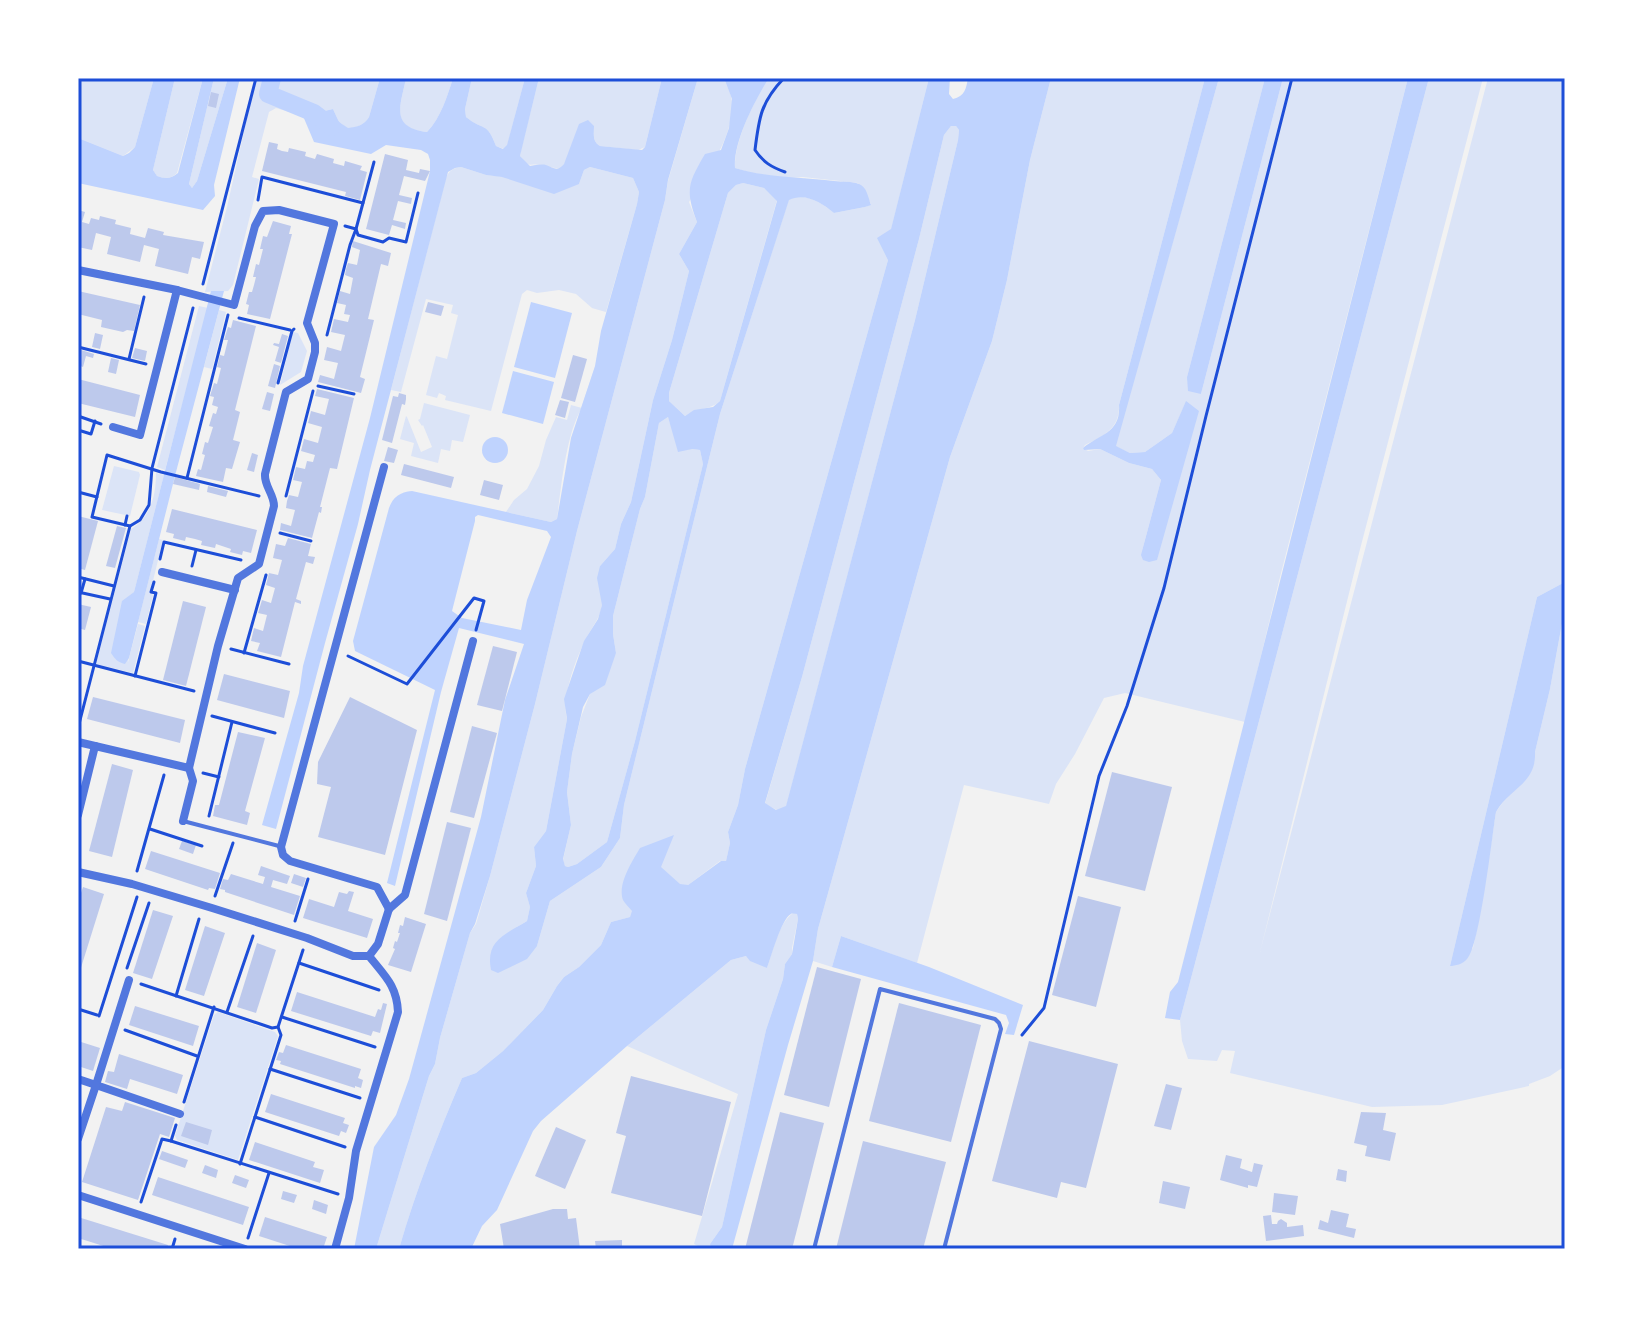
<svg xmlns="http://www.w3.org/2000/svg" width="1643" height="1327" font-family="'Space Grotesk',sans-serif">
	<rect width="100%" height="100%" fill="#f2f2f2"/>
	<g fill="#dbe4f7">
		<polygon points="78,78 154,78 135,147 123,156 78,138"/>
		<path d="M175,78H203L177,173C171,179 165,179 157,176L153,170Z"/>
		<polygon points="214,78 228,78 197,181 192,188 189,184"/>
		<path d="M256,78H380L369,117C364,125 357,127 348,129L339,122L333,109L303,116L276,108L269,112L252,177L259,179L233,285L228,291L205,292L227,207Z"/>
		<path d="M406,78H453C447,97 441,117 427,132C389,128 401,105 406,78Z"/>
		<path d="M472,78H525L507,146L504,149L496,146C487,121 483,131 466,117L465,109Z"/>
		<path d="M539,78H662L645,147L638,150L600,146C592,141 594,134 594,126L561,168C553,169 550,166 542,165C529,163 530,169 520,156L521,150Z"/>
		<path d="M698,78H724C726,84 729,90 731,96C739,129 706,175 689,202L697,222L679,254L689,271L672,340L653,400L631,502L621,524L615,549L600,566C600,578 603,592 602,605C601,617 591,628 586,639C576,658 561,698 567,719L546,831L534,847L536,866L526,893L530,907L527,921L517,927L537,946L550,901L601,867L620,838L624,805L720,414L789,199C805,192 822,203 834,213L865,207L871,204L858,183L803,177L785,178L752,173L735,168C734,141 754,101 769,78H929L891,230L888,260L745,769L738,805L728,832L730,843L726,861H720L688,885H681L623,899L633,911L630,917L611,922L601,945L579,967L564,977L557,986L543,1010L503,1051L476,1073L462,1078C438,1134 416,1190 399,1249H376L429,1076L435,1064L440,1038L470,933L476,924L490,876L535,704L577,531L665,200L668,181Z"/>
		<path d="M1051,78H1205L1119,405C1120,428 1104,436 1085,445L1083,448L1088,451L1100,449L1129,463L1152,469L1161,480L1141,555L1186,402L1172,433L1145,452L1130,453L1115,446L1219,78H1265L1187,377L1201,394L1283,78H1408L1279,581L1245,722L1125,693L1104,698L1075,754L1056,784L1049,804L964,785L917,963L841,936L832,967L813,961L818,929L950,457L992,341L1007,280L1030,160Z"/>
		<path d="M1429,78H1483L1358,557L1260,952L1488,78H1565V582L1537,597L1450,966L1473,948L1481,909L1496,812C1508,791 1537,780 1535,752L1550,689L1565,607V1066L1550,1076L1529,1084V1086L1442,1105L1372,1107L1230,1073L1235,1051L1222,1050L1217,1061L1188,1059L1182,1041L1180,1020Z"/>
		<polygon points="951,126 956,126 959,130 958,140 915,320 786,807 777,810 765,804 802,677 919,239 944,135"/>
		<path d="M461,167L486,175L579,184L584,170L590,167L633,178L639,192L637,204L606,312L592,308L576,294L559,290L537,293L527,290L522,294L491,411L445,400L446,396L439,393L437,398L426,395L436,356L447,359L458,315L451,313L453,305L426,299L401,392L391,390L446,178C449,170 454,168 461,167Z"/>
		<path d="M743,183L764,188L777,200L720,401C709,411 698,407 685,416L669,401V393L728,193L736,185Z"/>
		<polygon points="199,306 208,308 165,470 157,467"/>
		<polygon points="219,310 226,312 212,369 204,367"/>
		<polygon points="293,332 298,333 307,351 301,372 280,385"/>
		<polygon points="424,403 470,415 463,442 452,440 450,451 441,449 438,463 411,456 414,443 400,439 406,416 407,417 421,452 432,447 423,425 422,426 418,420 420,419"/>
		<path d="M571,405L582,408C566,433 561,489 557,519L551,522L506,512L514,500L527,489L539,466L546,440L556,417L567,420Z"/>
		<polygon points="668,417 670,423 692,449 700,450 703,464 635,741 607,842 577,864 568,867 565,866 563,860 571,825 567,792 572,754 581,717 590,694 616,653 613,634 613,616 640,509 645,497 659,423"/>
		<polygon points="114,466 139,472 140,475 130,516 102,510"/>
		<path d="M156,473L164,475L134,592L122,602L128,662L138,624L145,626L133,673L96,664L131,529C151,517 156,495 156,473Z"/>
		<polygon points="159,539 163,540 150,593 153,595 146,624 138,622"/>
		<path d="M793,913L797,914L798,919L792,948V954L785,964L783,979L766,1030L722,1227L710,1244L711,1249H704L694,1244L738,1094L627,1046L731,960L746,956L767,968C773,951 778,924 793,913Z"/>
		<polygon points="218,1012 275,1032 278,1036 238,1160 177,1140 175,1136 214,1015"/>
	</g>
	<g fill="#bfd3fe" fill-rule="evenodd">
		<path d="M154,78H175L153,170L157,176C165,179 171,179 178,173L203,78H214L189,184L192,188L197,181L228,78H240L214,185L215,196L203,210L78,183V138L123,156L129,153L135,147Z"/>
		<path d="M380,78H406C401,105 389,127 427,132C441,117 447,97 453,78H472L465,109L466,117C483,131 487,121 496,146L503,149L507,145L525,78H539L520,156L530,166C535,165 542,164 546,165C554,168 557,172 564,164L579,124L588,120L594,126C594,134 592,141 600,146L642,150L645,147L662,78H698L668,180L665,200L577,531L535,704L490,876L475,924L470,933L440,1038L435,1064L429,1076L376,1249H354L374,1147L396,1115L409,1079L481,817L505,700L524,644L459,628L441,692L395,886L387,883L435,690L355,651L353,641L389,508C393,497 400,492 412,491L551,522L557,519L571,438L595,366L601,331L637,204L639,192L633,178L590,167L584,170L579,184L554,194L502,177L486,175L461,167L455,168L448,172L370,470L358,524L325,643L276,829L262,825L299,693L303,666L370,418L430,171V160L428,154L421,150L386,145L371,154L314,142L303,116L333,109L339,122L348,128C357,127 364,125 369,117ZM478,515L547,531L551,537L527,600L521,630L462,618L452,611L475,521V517Z"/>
		<path d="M724,78H769C755,100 733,142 735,168C768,178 801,177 834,181C842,182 852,181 859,184C867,187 868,197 871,205L865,207L834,213C822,203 805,192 789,200L720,414L624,805L620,838L601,867L550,901L537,946L527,959L498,973L491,970C485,940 506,934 527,921L530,907L526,893L536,866L534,847L546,831L567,719L564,699L584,641L598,619L602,605L597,578L600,566L615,549L621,524L631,502L653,400L672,340L689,271L679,254L697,222C685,190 688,183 705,154L721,150L729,128L732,99ZM743,183L764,188L777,201L720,401L713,407L694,410L685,416L669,401V393L728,193L736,185ZM668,417L678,452L692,449L700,450L703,464L635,741L607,842L577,864L568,867L565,866L563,859L571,825L567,792L572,754L583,707L590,694L605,685L616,653L613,634V616L640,509L645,497L659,423Z"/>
		<path d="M929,78H950L949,94L953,99C965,96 966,89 968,78H1051L1030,160L1007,280L992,341L950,457L818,929L813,961L788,1045L732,1249H711L710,1244L722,1227L766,1030L783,979L785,964L792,954L798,919L797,914C795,914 792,913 791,914C781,919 771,958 767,968L750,961L746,956L731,960L627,1046L541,1121L533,1131L497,1210L482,1226L471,1249H399C416,1190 438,1134 462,1078L476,1073L503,1051L543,1010L557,986L564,977L579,967L601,945L611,922L630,917L632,911C629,907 625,904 623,900C617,884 633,860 640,848L674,835L661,867L680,884L688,885L721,861H726L730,843L728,832L738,805L745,769L888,260L877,238L891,229ZM951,126H956L959,130L958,140L915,320L786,806L776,810L765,803L802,677L919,239L944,135Z"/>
		<path d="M1205,78H1219L1116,446L1130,453L1145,452L1172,433L1186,401L1199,411L1157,560L1149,562L1143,560L1141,555L1161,480L1152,469L1129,463L1100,449L1084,450L1083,448C1100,434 1121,433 1119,405Z"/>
		<polygon points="1265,78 1283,78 1201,394 1188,391 1187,377"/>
		<polygon points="1408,78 1429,78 1180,1020 1165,1018 1170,992 1178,982"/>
		<path d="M211,291H224L176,472L129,658L125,664C117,662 115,659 111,653L122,601L134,592Z"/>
		<polygon points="531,302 572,313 555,378 514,367"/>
		<polygon points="513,371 554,382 543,424 502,413"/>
		<circle cx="495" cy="450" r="13"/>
		<path d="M1565,582V607L1550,689L1535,752C1537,783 1509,789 1496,812C1492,836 1480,946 1467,959C1463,964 1455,966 1450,966L1537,597Z"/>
		<polygon points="841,936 929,967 1023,1005 1014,1035 1005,1034 1009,1023 1006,1015 832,967"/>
	</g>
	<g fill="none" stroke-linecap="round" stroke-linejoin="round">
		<polyline stroke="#bfd3fe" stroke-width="18" points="272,78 268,94 314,113 332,127"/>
	</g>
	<g fill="#bdc9ec">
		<polygon points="211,92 219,94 216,108 208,106"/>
		<polygon points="269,142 278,144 277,149 282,151 288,152 289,148 306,152 305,156 315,159 317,154 334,159 333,163 344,166 345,161 362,166 360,170 367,172 360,200 345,196 346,192 262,171"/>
		<polygon points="385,154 408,160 406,170 419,173 420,169 430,171 425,181 404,176 399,195 412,198 411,204 398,201 393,220 406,223 405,229 392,225 389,235 366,229"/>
		<polygon points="78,210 85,212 82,222 89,224 91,218 99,220 100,216 116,220 115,224 131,228 130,234 145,238 148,228 164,232 163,235 204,242 200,259 192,257 188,274 155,266 159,249 144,245 140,262 107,254 111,237 96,233 92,250 78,247"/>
		<polygon points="273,221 291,226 289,234 292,234 270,319 247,314 249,305 246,304 249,292 252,292 254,285 256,277 253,277 256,264 259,265 263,249 260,249 263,236 267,237"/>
		<polygon points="353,241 391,253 388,266 381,264 368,319 374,320 360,377 365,379 361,393 318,382 320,375 334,379 338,363 324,360 327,347 341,351 345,335 331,332 334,319 348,322 350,315 344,314 346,305 337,303 340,291 350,294 353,278 345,275 346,269 348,263 357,265 360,250 352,247"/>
		<polygon points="78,291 140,305 134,331 127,330 123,332 101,327 102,320 78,314"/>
		<polygon points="428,302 444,306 441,316 425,312"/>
		<polygon points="233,320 256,326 235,410 240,412 233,440 240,442 232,469 226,468 223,482 196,476 198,469 201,470 205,455 202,454 205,442 208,443 213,427 209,426 213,413 216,414 218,407 212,405 214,397 210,396 214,383 217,384 221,368 217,367 220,355 224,356 228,340 224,340 228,327 231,328"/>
		<polygon points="95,333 103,335 100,349 92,347"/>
		<polygon points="282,334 288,336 281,363 275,361 279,347 273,345 274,343 279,344"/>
		<polygon points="135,348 147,351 145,361 132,358"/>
		<polygon points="78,349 94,354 93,358 86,356 83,367 78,365"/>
		<polygon points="573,355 587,359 575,402 561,398"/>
		<polygon points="111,358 119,360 116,374 108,372"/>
		<polygon points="274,364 280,366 275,388 268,386"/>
		<polygon points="78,379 140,395 135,417 78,403"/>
		<polygon points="317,389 354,398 337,469 330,468 320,507 322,507 321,513 319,512 312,538 280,530 281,523 291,526 295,510 286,508 287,501 289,495 298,497 302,482 293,480 296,467 305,469 307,461 313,462 315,455 301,451 304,439 318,443 322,427 308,423 311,411 325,415 329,399 315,396"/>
		<polygon points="267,392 274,394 270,411 262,409"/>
		<polygon points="399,393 406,395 406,399 405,405 402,404 392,443 382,440 393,396 398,397"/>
		<polygon points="560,400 569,402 565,418 555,415"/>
		<polygon points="388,447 398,450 394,463 384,461"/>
		<polygon points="252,453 258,455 254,472 247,470"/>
		<polygon points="404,464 454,477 451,488 401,475"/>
		<polygon points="175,477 200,484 199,490 173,484"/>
		<polygon points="484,480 503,485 499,500 480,495"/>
		<polygon points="208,486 228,491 226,497 207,492"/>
		<polygon points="172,509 257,530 251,553 243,551 242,555 230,552 231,549 216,544 215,548 201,545 202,541 195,539 186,537 185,541 173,538 174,534 166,532"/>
		<polygon points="78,516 98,521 85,570 78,568"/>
		<polygon points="117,526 126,528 115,568 106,566"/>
		<polygon points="288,538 311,544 308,556 315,557 313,564 306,562 296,599 301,601 301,604 295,602 281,657 257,651 260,643 251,641 254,628 263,631 267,615 258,613 262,600 271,603 275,588 266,585 269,573 278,575 282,560 273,558 276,544 285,546"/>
		<polygon points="183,601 206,607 186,686 163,680"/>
		<polygon points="78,604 91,607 85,630 78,628"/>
		<polygon points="493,646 517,652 502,711 477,705"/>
		<polygon points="224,674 290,691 284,718 217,700"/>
		<polygon points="93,697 185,720 180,743 87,719"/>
		<polygon points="350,697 417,730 385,855 318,837 331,787 317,784 318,762"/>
		<polygon points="472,726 497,733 474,818 450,812"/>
		<polygon points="238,732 265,738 245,811 250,813 247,825 213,816 215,805 219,805"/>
		<polygon points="112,764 133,770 112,857 89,851"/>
		<polygon points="1112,772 1172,787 1145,891 1085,876"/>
		<polygon points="447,822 471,828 447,921 424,914"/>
		<polygon points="182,841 196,845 193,854 179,849"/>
		<polygon points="151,851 220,873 215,889 209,888 208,890 145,869"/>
		<polygon points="261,866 290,876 287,884 273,880 271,887 300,896 294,915 225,892 225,890 220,889 223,879 228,880 231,874 263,884 265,877 258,875"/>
		<polygon points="294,874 306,878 303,887 291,883"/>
		<polygon points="83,887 104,894 79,974 78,902"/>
		<polygon points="349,891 354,892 348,911 373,919 367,938 303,918 309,899 334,907 339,892 347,894"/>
		<polygon points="1078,896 1121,907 1096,1007 1052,995"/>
		<polygon points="153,910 173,916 152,979 133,973"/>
		<polygon points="405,917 426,924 411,972 388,965 395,949 393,948 395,941 397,942 400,933 398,933 400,925 403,926"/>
		<polygon points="205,926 225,933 204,996 185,990"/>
		<polygon points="257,943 276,950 256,1013 237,1007"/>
		<polygon points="817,967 861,979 829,1107 784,1095"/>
		<polygon points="297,992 375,1017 378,1009 381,1010 383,1003 387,1004 380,1033 373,1031 371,1036 291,1011"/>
		<polygon points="899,1003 981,1025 951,1142 869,1121"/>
		<polygon points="135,1006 199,1026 193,1046 129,1025"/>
		<polygon points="78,1041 100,1048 93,1071 78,1066"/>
		<polygon points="1029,1041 1118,1064 1086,1188 1061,1182 1057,1198 992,1181"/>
		<polygon points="286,1045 361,1069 358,1078 363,1080 361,1088 355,1086 355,1088 280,1064 281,1061 276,1060 279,1052 283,1053"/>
		<polygon points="119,1054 183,1075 177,1094 130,1079 127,1089 105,1082 108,1071 114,1072"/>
		<polygon points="631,1076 731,1102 702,1216 611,1193 626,1136 616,1133"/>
		<polygon points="1166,1084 1182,1088 1171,1130 1154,1126"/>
		<polygon points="271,1094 345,1118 343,1123 349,1125 346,1133 341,1131 339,1136 265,1112"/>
		<polygon points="125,1102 175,1118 169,1137 160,1134 138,1200 82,1182 106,1107 122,1111"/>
		<polygon points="780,1112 824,1123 801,1214 792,1249 745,1249"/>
		<polygon points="1361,1112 1386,1113 1383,1130 1396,1133 1390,1161 1365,1156 1367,1146 1354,1143"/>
		<polygon points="186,1122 212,1130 208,1145 181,1136"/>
		<polygon points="556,1127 586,1140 565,1189 535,1176"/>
		<polygon points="863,1141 946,1162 923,1249 836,1249"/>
		<polygon points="255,1142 315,1162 313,1167 324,1170 320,1183 249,1160"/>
		<polygon points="162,1151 188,1160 185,1168 159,1159"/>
		<polygon points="1226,1155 1242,1159 1240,1168 1252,1172 1254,1163 1263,1165 1257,1187 1248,1185 1248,1188 1220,1180"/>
		<polygon points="205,1165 218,1170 216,1178 202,1173"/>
		<polygon points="1338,1169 1347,1171 1346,1182 1336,1180"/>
		<polygon points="235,1175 249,1180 246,1188 232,1183"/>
		<polygon points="158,1177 249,1207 243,1225 152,1195"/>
		<polygon points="1163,1181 1190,1187 1185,1209 1159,1203"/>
		<polygon points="283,1191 297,1195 294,1203 281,1199"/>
		<polygon points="1274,1193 1298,1196 1295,1215 1272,1212"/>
		<polygon points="314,1200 328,1205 326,1214 312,1209"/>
		<polygon points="553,1209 567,1209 568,1219 576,1218 580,1249 504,1249 500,1224"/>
		<polygon points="1331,1210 1349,1214 1346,1227 1356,1229 1354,1238 1318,1229 1320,1220 1328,1223"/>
		<polygon points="1271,1215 1272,1224 1277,1224 1278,1221 1281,1219 1287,1223 1287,1227 1303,1225 1304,1236 1266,1241 1263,1216"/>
		<polygon points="78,1217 168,1245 167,1249 113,1249 78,1238"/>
		<polygon points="265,1217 327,1237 323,1249 299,1249 259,1236"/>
		<polygon points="622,1240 622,1249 596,1249 595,1241"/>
	</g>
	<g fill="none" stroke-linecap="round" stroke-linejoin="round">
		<g stroke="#1d4ed8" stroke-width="3">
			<path d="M784,78C761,102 759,117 755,150C763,162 771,167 785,172"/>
			<polyline points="258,200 262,177 363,203"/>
			<polyline points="345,226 356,229 374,162"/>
			<polyline points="203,284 256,78"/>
			<polyline points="239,318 290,330"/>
			<polyline points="327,335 350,245 356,229 358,235 383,242 389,238 406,242 418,193"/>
			<polyline points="78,347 146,364"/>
			<polyline points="129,359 144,297"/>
			<polyline points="278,383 292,331 294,329"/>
			<polyline points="318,386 354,394"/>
			<polyline points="78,416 101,424"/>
			<polyline points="78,430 91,434 95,421"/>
			<polyline points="187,478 228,315"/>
			<polyline points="78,492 97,497"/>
			<polyline points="286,496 313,391"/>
			<polyline points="125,525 127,516"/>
			<polyline points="130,526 92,517 107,455 161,472 259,496"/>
			<polyline points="280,533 311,541"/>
			<polyline points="160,559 164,542 241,560"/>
			<polyline points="192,566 196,550"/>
			<polyline points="78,577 114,586"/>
			<polyline points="78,592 110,599"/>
			<polyline points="81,593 85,579"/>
			<polyline points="231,649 289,664"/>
			<polyline points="244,653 266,575"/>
			<polyline points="348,656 407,684 474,598 484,601 476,630"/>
			<polyline points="78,661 194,691"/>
			<polyline points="135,676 156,593 151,592 154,582"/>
			<polyline points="212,716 275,733"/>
			<polyline points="78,728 130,526 140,520 149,505 152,468 193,308"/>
			<polyline points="203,773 219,777"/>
			<polyline points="209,816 232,722"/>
			<polyline points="150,829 202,846"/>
			<polyline points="137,871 164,775"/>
			<polyline points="215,896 233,843"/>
			<polyline points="295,921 308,879"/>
			<polyline points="299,963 379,990"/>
			<polyline points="127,968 149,903"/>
			<polyline points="141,984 272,1028 278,1027"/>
			<polyline points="176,996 199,919"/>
			<polyline points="78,1009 97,1015"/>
			<polyline points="227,1012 253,936"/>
			<polyline points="99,1016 137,897"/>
			<polyline points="282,1017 375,1047"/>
			<polyline points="125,1030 197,1056"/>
			<polyline points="1022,1035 1044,1008 1099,776 1127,706 1164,588 1206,416 1292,78"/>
			<polyline points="270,1069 360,1098"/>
			<polyline points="184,1102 214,1007"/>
			<polyline points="255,1117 345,1147"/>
			<polyline points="176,1125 171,1141 338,1194"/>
			<polyline points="240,1164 281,1035 278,1027 303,950"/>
			<polyline points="141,1202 162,1139 171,1141"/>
			<polyline points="248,1238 269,1173"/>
			<polyline points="172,1249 175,1239"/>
		</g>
		<g stroke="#5277de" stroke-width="4">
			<polyline points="183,821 279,846"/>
			<polyline points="814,1249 880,989 995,1019 999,1023 1001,1029 944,1249"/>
		</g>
		<g stroke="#5277de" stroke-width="8">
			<path d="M78,270L177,290L234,305L255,226L263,211L279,210L334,224L307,323L315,343V352L308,379L286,392L265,474C264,486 274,494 274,506L259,564L238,578L218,646L189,768L193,781L183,821"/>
			<polyline points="113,427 140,435 177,290"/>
			<polyline points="384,467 281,847 283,855 290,861 377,887 389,909"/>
			<polyline points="162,572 235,590"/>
			<polyline points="78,742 189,768"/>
			<polyline points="78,815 95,746"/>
			<path d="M78,872L132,884L212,908L307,938L353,956H369C385,976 397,986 398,1012L356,1151L349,1198L335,1249"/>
			<polyline points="389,909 405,895 473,641"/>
			<polyline points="369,956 378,944 389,909"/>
			<polyline points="129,980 96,1085 180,1114"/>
			<polyline points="78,1079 96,1085 78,1139"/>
			<polyline points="78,1195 245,1249"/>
		</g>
	</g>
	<rect width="1643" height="1327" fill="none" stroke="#ffffff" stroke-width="160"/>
	<rect x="80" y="80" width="1483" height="1167" fill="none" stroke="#1d4ed8" stroke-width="3"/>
</svg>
